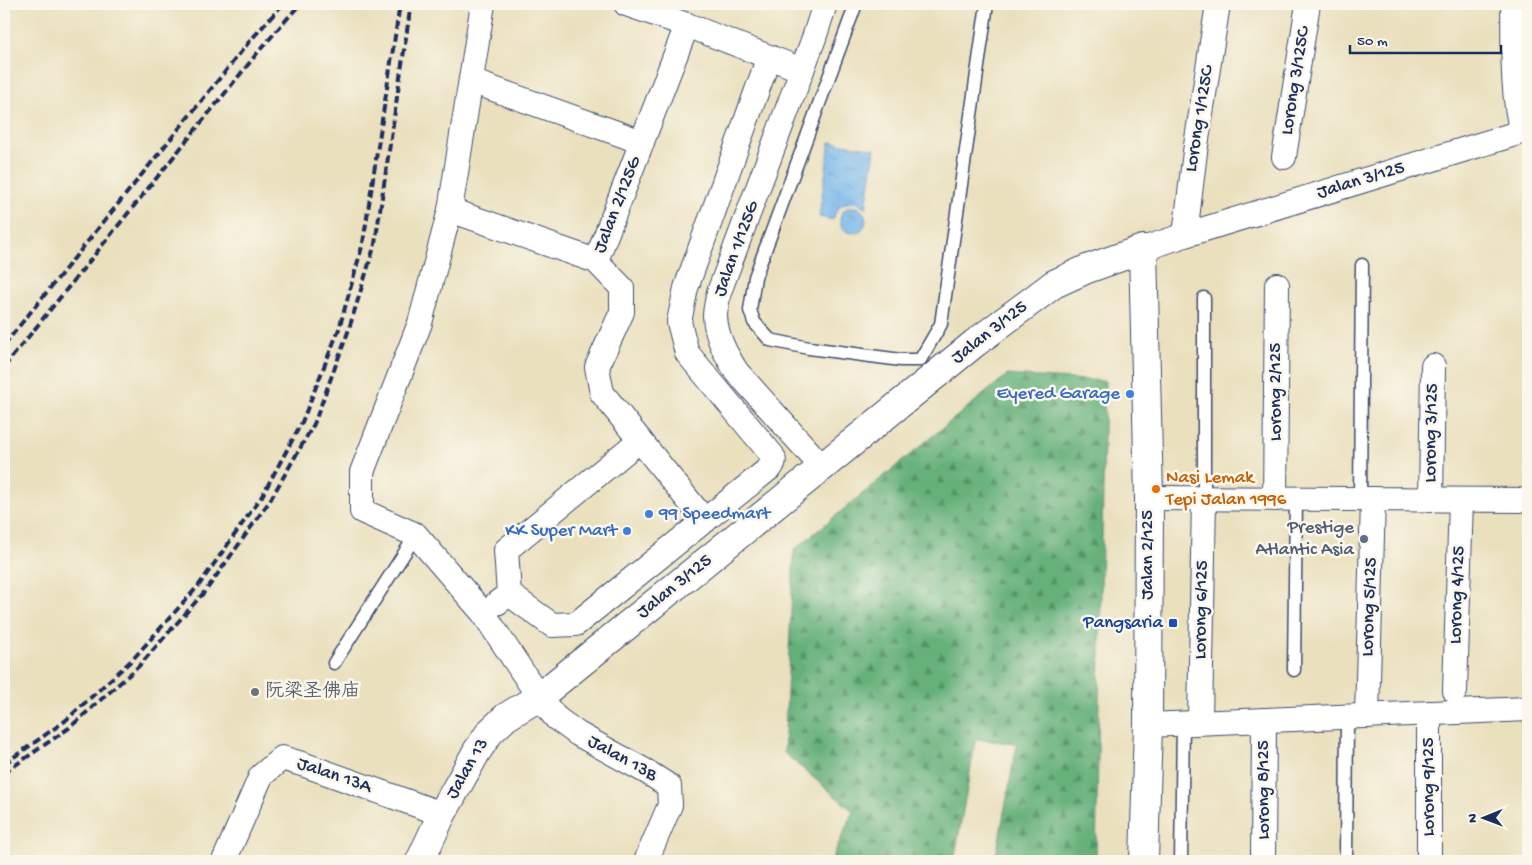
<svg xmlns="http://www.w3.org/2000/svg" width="1532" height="865" font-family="'Gochi Hand','LXGW WenKai TC',sans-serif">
	<defs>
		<pattern id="forest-firs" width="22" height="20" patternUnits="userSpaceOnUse" patternTransform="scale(1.25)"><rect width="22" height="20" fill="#66b17a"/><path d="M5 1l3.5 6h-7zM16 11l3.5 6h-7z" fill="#539067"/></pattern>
		<pattern id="water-ripples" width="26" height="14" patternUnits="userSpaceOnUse" patternTransform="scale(1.25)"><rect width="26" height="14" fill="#74b6e9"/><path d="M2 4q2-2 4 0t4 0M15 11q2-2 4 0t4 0" fill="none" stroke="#5e94c0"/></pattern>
	</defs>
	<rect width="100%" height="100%" fill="#fbf7ec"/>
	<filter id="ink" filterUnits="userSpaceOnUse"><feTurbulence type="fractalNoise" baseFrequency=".02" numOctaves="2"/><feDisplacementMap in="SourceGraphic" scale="10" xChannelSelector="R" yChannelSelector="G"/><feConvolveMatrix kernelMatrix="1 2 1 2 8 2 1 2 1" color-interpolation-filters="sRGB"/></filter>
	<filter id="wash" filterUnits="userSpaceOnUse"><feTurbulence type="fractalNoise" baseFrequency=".0096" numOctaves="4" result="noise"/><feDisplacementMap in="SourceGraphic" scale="20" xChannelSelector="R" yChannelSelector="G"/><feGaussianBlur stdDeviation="1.12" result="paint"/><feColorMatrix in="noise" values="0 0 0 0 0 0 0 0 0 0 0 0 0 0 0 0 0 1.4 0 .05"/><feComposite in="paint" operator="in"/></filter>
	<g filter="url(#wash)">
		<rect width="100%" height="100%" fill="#eae0be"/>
		<polygon fill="url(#forest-firs)" stroke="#40706c" points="1007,375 1105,381 1096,861 995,861 1017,744 976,739 954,861 831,861 853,811 784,753 794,550"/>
		<g fill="url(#water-ripples)" stroke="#4872a4">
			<path d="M830,142L875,149L866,208C852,197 837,202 833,220L819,217Z"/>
			<circle cx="853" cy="220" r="13"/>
		</g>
	</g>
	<g filter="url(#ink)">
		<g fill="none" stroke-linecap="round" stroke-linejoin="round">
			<defs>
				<g id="lane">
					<polyline points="856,4 755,277 750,310 754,322 770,340 809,348 901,360 920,360 941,324 987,4"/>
					<polyline points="1204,298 1204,498"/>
					<polyline points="1360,499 1362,265"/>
					<polyline points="334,663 416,535"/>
					<polyline points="1294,670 1296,499"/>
					<polyline points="1181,861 1183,723"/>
					<polyline points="1346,861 1347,716"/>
				</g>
				<g id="street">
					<polyline points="483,4 450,210 420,323 362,472 362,511 416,535 484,614 539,697 556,718 578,734 647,772 669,786 670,805 646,861"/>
					<polyline points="626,4 687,25 802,70"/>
					<path d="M1513,4C1514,47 1511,90 1522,132"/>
					<polyline points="687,25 596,261 622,288 622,312 597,367 602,393 705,521"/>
					<polyline points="471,81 642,142"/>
					<polyline points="1284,157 1308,4"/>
					<polyline points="450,210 596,261"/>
					<polyline points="1185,235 1195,152 1218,4"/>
					<polyline points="1143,249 1185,235 1528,130"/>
					<path d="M823,468L737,372C726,355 716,337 715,316C715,308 718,299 719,292L814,38L825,4"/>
					<polyline points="1149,498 1528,500"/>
					<polyline points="1275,499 1277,285"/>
					<polyline points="1431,500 1433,366"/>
					<path d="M509,594L552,625L576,624L771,467C774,463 775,460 772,455L687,353L679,322L686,288L769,57"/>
					<polyline points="497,603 509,594 506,550 640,440"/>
					<polyline points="1455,691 1461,500"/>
					<polyline points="1367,716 1373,499"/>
					<polyline points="1200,722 1204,498"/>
					<polyline points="1148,725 1528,709"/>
					<polyline points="224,861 261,776 282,758 305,765 442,814"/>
					<polyline points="1263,861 1264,720"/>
					<polyline points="1429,861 1429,713"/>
				</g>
				<polyline id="secondary" points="420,861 442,814 477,751 490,732 506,717 539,697 975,343 1054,284 1087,269 1143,249 1149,498 1148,725 1144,861"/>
			</defs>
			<use href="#lane" stroke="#3a4a6c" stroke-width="15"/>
			<use href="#street" stroke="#3a4a6c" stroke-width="26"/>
			<use href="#secondary" stroke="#3a4a6c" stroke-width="30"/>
			<use href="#lane" stroke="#fff" stroke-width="12"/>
			<use href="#street" stroke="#fff" stroke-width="24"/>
			<use href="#secondary" stroke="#fff" stroke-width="28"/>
			<g stroke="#1b2f5e" stroke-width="4" stroke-dasharray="8 4" stroke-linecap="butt">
				<polyline points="4,345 249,42 283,4"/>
				<polyline points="4,367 259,51 300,4"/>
				<polyline points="4,764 65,721 133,659 199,585 262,496 302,422 339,329 363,243 400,4"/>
				<polyline points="4,773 69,728 139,666 207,589 269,502 314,424 348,332 375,244 411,4"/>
			</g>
		</g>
	</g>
	<g fill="#3f7fe0" stroke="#fbf7ec" stroke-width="2">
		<circle cx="1130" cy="394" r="5"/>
		<circle cx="649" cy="514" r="5"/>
		<circle cx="627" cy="531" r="5"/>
	</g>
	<circle fill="#e8710a" stroke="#fbf7ec" stroke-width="2" cx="1156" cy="489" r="5"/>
	<circle fill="#5c6f8a" stroke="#fbf7ec" stroke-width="2" cx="1364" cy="539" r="5"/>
	<rect fill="#1a4fb4" stroke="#fbf7ec" stroke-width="2" x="1168" y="618" width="10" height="10" rx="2.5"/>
	<circle fill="#6b7280" stroke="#fbf7ec" stroke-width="2" cx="255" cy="692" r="5"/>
	<g text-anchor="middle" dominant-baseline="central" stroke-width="5" stroke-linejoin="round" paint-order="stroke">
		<g font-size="19" fill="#1b2f5e" stroke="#fbf7ec">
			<text transform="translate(1296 81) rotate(-81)">Lorong 3/125C</text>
			<text transform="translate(1200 119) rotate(-81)">Lorong 1/125C</text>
			<text transform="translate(1361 181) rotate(-17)">Jalan 3/125</text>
			<text transform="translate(618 205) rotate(-69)">Jalan 2/125G</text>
			<text transform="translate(737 249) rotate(-70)">Jalan 1/125G</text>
			<text transform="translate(990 333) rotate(-38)">Jalan 3/125</text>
			<text transform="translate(1276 392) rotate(-90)">Lorong 2/125</text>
			<text transform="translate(1432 433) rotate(-89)">Lorong 3/125</text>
			<text transform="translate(1148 555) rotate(-90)">Jalan 2/125</text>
			<text transform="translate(675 587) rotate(-39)">Jalan 3/125</text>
			<text transform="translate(1458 595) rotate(-88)">Lorong 4/125</text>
			<text transform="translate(1370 607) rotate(-88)">Lorong 5/125</text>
			<text transform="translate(1202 610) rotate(-89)">Lorong 6/125</text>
			<text transform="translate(622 759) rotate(29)">Jalan 13B</text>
			<text transform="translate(468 769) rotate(-60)">Jalan 13</text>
			<text transform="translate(334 776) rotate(19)">Jalan 13A</text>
			<text transform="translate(1429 787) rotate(-90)">Lorong 9/125</text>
			<text transform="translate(1264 790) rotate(-90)">Lorong 8/125</text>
		</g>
		<g font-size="19" fill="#366cbe" stroke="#fbf7ec" text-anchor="end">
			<text x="1120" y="394">Eyered Garage</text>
			<text x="659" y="514" text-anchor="start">99 Speedmart</text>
			<text x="617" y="531">KK Super Mart</text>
		</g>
		<g font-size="19" fill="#c56008" stroke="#fbf7ec" text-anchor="start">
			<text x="1166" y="478">Nasi Lemak<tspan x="1166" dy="22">Tepi Jalan 1996</tspan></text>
		</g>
		<g font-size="19" fill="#4e5e75" stroke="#fbf7ec" text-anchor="end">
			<text x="1354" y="528">Prestige<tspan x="1354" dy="22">Atlantic Asia</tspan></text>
		</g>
		<g font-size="19" fill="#164399" stroke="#fbf7ec" text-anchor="end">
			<text x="1163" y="623">Pangsaria</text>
		</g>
		<g font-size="19" fill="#5b616d" stroke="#fbf7ec" text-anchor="start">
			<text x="265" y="692">阮梁圣佛庙</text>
		</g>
	</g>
	<rect width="1532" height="865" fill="none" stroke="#fbf7ec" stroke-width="20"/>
	<g transform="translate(1484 818) rotate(269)" stroke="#fbf7ec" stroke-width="4" paint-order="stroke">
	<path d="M0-4L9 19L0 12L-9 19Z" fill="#1b2f5e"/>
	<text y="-8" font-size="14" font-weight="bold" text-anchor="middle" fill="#1b2f5e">N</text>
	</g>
	<path d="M1350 45v8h151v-8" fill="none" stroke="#1b2f5e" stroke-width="2.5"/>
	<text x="1357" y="45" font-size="15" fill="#1b2f5e" stroke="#fbf7ec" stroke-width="4" paint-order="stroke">50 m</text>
</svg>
